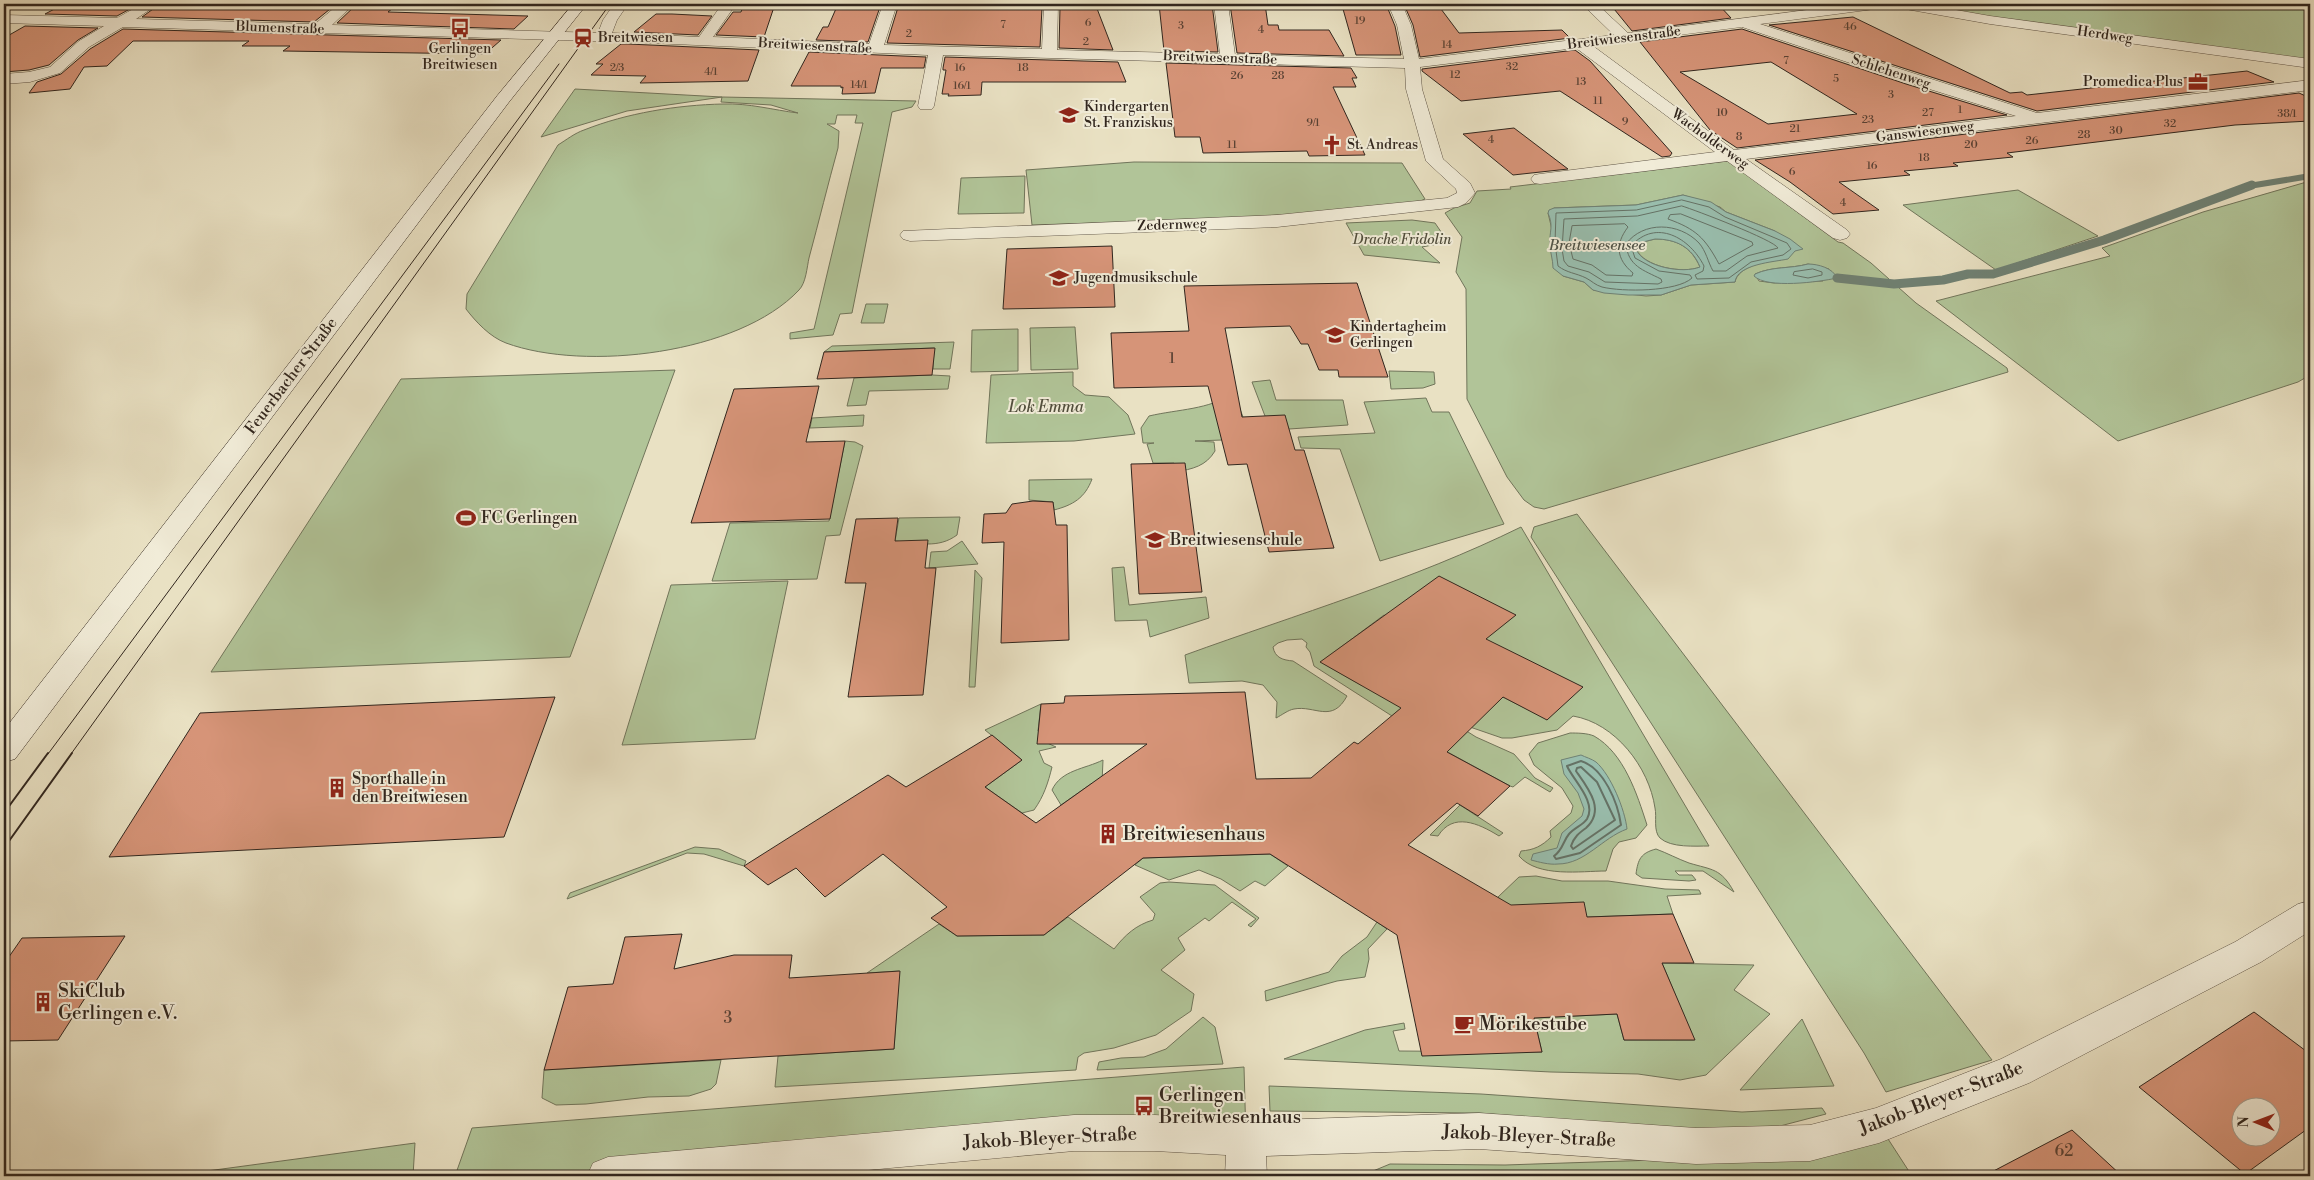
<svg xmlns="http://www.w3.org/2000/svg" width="2314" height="1180" font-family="'Libre Bodoni',serif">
	<rect width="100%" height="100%" fill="#e9e1c3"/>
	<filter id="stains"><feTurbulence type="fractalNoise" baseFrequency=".004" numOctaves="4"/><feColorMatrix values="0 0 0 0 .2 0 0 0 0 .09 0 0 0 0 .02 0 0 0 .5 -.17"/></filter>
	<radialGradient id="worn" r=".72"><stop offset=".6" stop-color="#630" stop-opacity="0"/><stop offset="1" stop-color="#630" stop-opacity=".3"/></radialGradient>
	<g fill="#b1c498" stroke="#71755b" fill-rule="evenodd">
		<polygon points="1914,4 2310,4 2310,64 1995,19"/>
		<path d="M575,89L722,97L916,101L912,107L892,112L852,313L840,314L833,335L790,339V333L814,329L863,123H855L857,115H837L835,124H827L839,131L838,148C828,184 819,221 809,258C807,267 806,283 799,290C739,354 585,372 506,343C490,337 476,322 466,309L467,294L558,145C566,140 575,133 584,130C627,113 677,105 723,104C749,103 773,110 798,113L771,105L721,102L722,97L627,111L541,137Z"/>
		<path d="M1728,161L1838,242L1843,243L1871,263L1916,303L2007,368L2008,372L1544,509L1534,507L1524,500L1507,477L1467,399L1466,289L1456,272L1462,237L1445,213L1454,208L1470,203L1477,191L1511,189L1510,187ZM1683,195L1720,207L1726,212L1775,231L1781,260C1767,261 1738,266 1735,282L1691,285L1661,295L1646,296L1593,290L1584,282L1563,276L1548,213L1554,208L1636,205ZM1808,264L1829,269L1823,281L1774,283L1759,281L1755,274C1773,266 1790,269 1808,264Z"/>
		<polygon points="1134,162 1402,163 1425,199 1420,201 1329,212 1197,220 1032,225 1026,170"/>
		<polygon points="1025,176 1024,213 958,214 961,178"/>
		<polygon points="2310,181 2310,375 2298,382 2118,441 1936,301 2110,256 2102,248 2203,212"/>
		<polygon points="2018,190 2098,236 1996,270 1903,205"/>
		<polygon points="1412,220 1435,223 1448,242 1422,247 1440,263 1364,255 1346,223"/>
		<path d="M1655,239C1677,239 1691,247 1700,267C1683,274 1644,267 1636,249L1639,243Z"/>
		<polygon points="866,304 888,304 884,323 861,323"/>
		<polygon points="1075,327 1078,369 1031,370 1030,328"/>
		<polygon points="1018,329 1018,371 971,372 972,330"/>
		<polygon points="954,342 950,369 933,369 934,348 824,352 832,346"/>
		<polygon points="675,370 570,657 211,672 401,379"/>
		<polygon points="1389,371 1434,372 1435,384 1423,388 1391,389"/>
		<polygon points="1073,372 1073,386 1085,395 1109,397 1128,415 1135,434 1074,441 986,443 991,375"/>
		<polygon points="932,375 950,376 948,389 869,391 866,405 847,406 854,378"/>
		<polygon points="1270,380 1276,400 1343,400 1348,425 1289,429 1265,416 1252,382"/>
		<path d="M1234,393L1243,417L1222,440L1195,441L1214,442L1215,451C1206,466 1193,469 1175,472L1174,463H1153L1147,444L1154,443H1143L1141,428L1149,416C1179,409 1208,410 1234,393Z"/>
		<polygon points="1426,398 1432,412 1449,412 1504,524 1380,561 1340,449 1301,448 1298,437 1375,433 1364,402"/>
		<polygon points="864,415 863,426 810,428 812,418"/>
		<polygon points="845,441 855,442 863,446 840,535 826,536 817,579 712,581 730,523 829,521"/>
		<path d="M1092,479C1085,498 1073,505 1054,510L1053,502L1029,500V480Z"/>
		<polygon points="1577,514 1992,1060 1886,1092 1864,1053 1531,537 1534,527"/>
		<path d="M960,517L957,535C938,549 918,543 895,541L899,518Z"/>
		<path d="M1521,527L1709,846C1695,846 1671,848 1660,838C1653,831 1657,817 1655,808C1649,767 1615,723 1573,716L1557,730L1512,738H1502L1470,727L1503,697L1547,719L1475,662L1384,615L1321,662L1361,685L1420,692L1392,716L1314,666L1310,652L1306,647L1307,643L1302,639L1287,640L1278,643L1273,647C1275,658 1283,660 1293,661L1347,696C1332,724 1315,705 1294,709C1288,710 1282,715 1276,718L1277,702L1263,685L1242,681L1189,683L1185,655C1298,614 1413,580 1521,527Z"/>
		<polygon points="962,541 978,564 929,568 931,552 947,551"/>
		<polygon points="1124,567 1129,605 1206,597 1209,618 1150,637 1147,620 1115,621 1112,568"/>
		<polygon points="975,570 982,578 975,687 969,687"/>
		<polygon points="788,581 755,739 622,745 671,585"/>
		<path d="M1041,704L1038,731L1046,732L1045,742L1056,747L1039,751L1044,763L1052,767C1048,783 1044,796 1034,810L1022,813L985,787L1022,760L985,730Z"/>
		<polygon points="1457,725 1476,737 1514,754 1535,778 1553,788 1550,792 1525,777 1513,787 1510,786 1442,749"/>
		<path d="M1570,733C1577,733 1587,733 1594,736C1624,753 1637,794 1647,825L1636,838L1619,842L1613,849L1606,871C1581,871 1538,878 1519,856L1521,851C1534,850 1542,846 1551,837L1550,831L1571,813L1573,806L1562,788L1534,765L1529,754L1538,743Z"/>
		<path d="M1103,760L1102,783L1091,784L1061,805L1052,790C1061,770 1085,769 1103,760Z"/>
		<path d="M1460,805L1503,833L1499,836C1478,823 1453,812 1438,836L1430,835Z"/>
		<polygon points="695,847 719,849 746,861 744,866 704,854 687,853 567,899 570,893"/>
		<path d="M1656,849C1667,853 1678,859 1689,863C1712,870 1721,868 1734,892L1703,871H1675L1679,875H1692L1696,880L1689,881L1642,878L1636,874C1638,859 1641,853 1656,849Z"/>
		<polygon points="1270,854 1288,866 1265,886 1255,881 1240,891 1221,879 1199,870 1169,880 1135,865 1143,858"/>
		<polygon points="1536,876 1562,881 1608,881 1665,889 1699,890 1701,894 1667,896 1673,914 1587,917 1496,906 1498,897 1519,877"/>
		<path d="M1169,882L1215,885L1259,918L1251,927L1248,925L1256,919L1232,902L1209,921L1205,918L1178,938L1185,950L1161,970L1194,994L1191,1011L1156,1035L1114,1048L1084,1053L1078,1057L1076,1070L775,1087L778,1056L894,1049L899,971L867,973L939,924L957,936L1044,935L1068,917L1114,949C1125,935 1136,925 1153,920L1155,914L1140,897L1160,883Z"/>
		<polygon points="1377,922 1387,929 1368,949 1369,959 1365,977 1337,981 1266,1001 1265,991 1329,972 1342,956 1367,937"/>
		<polygon points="1662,963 1754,965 1734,990 1770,1014 1706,1075 1680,1080 1638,1074 1551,1072 1284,1059 1365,1030 1404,1023 1405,1029 1393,1031 1399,1051 1542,1052 1534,1018 1617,1014 1624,1040 1694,1040"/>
		<polygon points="1203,1017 1215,1027 1223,1064 1097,1070 1099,1062 1121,1058 1144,1057 1166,1049"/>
		<polygon points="1802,1019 1834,1086 1740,1090"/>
		<polygon points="721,1060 716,1084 711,1089 689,1096 648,1097 586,1104 556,1105 542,1098 544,1070"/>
		<polygon points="1244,1067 1246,1139 1074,1133 608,1176 455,1176 472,1128"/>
		<polygon points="1269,1086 1481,1094 1742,1112 1822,1108 1826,1114 1780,1126 1679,1130 1478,1113 1270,1111"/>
		<polygon points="1879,1125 1912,1176 1361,1176 1390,1164 1505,1165 1715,1158"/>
		<polygon points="415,1143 413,1176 170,1176"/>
	</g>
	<g fill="#99beae" stroke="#6f8174" fill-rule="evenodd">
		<path d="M1683,195L1711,202L1726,212L1775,231L1790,239L1803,249L1795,251L1788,259C1774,262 1737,264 1735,282L1691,285L1661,295H1628L1604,293L1593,290L1584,282L1563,276L1553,268C1553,259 1550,253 1550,244C1549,231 1554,227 1548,213L1549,210L1554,208L1636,205ZM1655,239C1676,239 1692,247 1700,267C1683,274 1643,267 1636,249L1639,243Z"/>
		<path d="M1808,264C1818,264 1833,268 1837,278C1819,282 1767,289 1754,276L1755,274C1773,266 1790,269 1808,264Z"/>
		<path d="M1581,755C1585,757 1592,759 1596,762C1611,775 1625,810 1627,829C1602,838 1585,864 1558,864C1549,865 1539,862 1531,860L1533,854L1557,848L1562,833L1582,816L1584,809L1578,793L1564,774L1561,760Z"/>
	</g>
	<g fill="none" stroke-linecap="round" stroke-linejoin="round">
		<g stroke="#657266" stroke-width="1">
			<path d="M1682,200L1709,207L1725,217L1787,243L1791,249L1783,255L1751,262L1729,278L1697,279L1695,275L1703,271L1704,266C1690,238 1656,218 1631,246L1635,258L1659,271L1690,275L1692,278C1677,292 1622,292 1602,287C1595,285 1592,281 1586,278C1576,273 1567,273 1558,266L1555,243L1556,213L1636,210Z"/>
			<path d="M1682,206C1695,210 1774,240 1778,248L1747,256L1726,271H1713C1708,262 1706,251 1699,243C1679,222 1643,221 1626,244C1628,266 1643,270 1661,279L1662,282L1658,284L1605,282L1589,272L1568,266L1564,261L1562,249L1564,219L1637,216Z"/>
			<path d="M1681,214L1752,242L1753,245L1719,264C1705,238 1696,229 1668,219L1670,215Z"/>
			<path d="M1625,224L1628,227C1615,244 1616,259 1633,273L1632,276L1606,275L1592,265L1573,259L1569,243L1572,226Z"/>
			<polygon points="1813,269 1822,272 1822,275 1808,278 1793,275 1794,272"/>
		</g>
		<g stroke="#657266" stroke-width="2">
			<path d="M1581,761C1604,768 1618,803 1621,825L1580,853L1556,859L1554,856C1563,850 1563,841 1569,834C1574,828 1583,825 1587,819C1597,802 1573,780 1567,766Z"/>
			<path d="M1581,767L1597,782L1615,820L1573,849L1571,846C1574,837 1579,833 1586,828C1606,810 1588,788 1576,771L1577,768Z"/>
		</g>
		<polyline stroke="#6f8174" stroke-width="6" points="2249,186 2310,176"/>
		<polyline stroke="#6f8174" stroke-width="9" points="1837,278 1894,284 1943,280 1968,274 1993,274 2104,240 2252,185"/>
	</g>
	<g fill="#d69478" stroke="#31261e" fill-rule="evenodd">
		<polygon points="64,4 139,4 117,16 45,14"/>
		<polygon points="160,4 234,4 231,6 335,5 314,22 142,17"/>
		<polygon points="744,4 775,4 764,37 716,35 733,12 741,12"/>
		<polygon points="838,4 881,4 868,42 816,40 823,27 828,27"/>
		<polygon points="899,4 1024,4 1023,9 1042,8 1040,47 887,43"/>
		<polygon points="1159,4 1212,4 1218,52 1164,51"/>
		<polygon points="1230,4 1265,4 1268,25 1278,25 1279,30 1329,30 1344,56 1237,53"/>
		<polygon points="1610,4 1718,4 1731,18 1632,31"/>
		<polygon points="356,5 397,5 388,12 528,16 514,29 337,23"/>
		<polygon points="1096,6 1113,50 1059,48 1060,8"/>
		<polygon points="1343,9 1388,9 1395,26 1401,55 1356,55"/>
		<polygon points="1406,9 1441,9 1459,33 1562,30 1570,38 1420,57 1413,25"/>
		<polygon points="656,14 672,14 712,16 698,35 634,32"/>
		<polygon points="1853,17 2010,93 2022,92 2027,95 2247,71 2274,82 2037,111 1769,25"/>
		<polygon points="25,26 98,28 78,40 49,65 29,70 4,72 4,38"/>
		<polygon points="123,29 501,40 485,54 283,51 290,46 242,46 249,41 133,41 107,66 84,67 70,89 29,93 37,82 61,74 90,49"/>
		<path d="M1742,29L1906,84L2007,115L1737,148L1710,130L1640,42ZM1771,62L1857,114L1768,124L1680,72Z"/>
		<polygon points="621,44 628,44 759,50 748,81 640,83 646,76 591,75 603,64 596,64"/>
		<polygon points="1575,50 1590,61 1672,153 1670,156 1662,157 1560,91 1461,101 1422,71 1422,69"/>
		<polygon points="809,52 926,57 924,68 881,68 875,93 842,94 843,87 841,88 841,86 791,86"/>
		<polygon points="945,57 1118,62 1126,82 982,82 981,95 948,96 949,94 942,94 946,70 943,70 943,68"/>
		<polygon points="1166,63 1351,68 1357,78 1352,78 1356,87 1333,87 1365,155 1309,156 1307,151 1203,153 1200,137 1175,137"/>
		<polygon points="2299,93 2310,98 2310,121 2235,125 2007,153 2013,157 1953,163 1958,166 1904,171 1910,175 1839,182 1879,210 1833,214 1790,182 1755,160"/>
		<polygon points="1514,128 1568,169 1513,175 1463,134"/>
		<polygon points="1112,246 1115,307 1003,309 1007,249"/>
		<polygon points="1357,283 1388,377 1339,377 1338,370 1319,370 1308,344 1301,344 1290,326 1225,328 1242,417 1285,415 1295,450 1304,450 1334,548 1269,552 1247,464 1228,465 1208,386 1114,388 1111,333 1189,331 1184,286"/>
		<polygon points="935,348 932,375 817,379 824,352"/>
		<polygon points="819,386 806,442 845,441 830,519 691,523 734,389"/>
		<polygon points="1185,463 1202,592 1139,594 1131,464"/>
		<polygon points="1033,501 1053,502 1056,525 1067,525 1069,640 1001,643 1004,542 982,543 984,514 1006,513 1012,504"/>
		<polygon points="898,518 895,541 928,540 925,568 936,568 923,695 848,697 866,583 845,583 856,519"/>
		<polygon points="1439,576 1516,615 1486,639 1583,687 1547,720 1503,697 1447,752 1510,786 1478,816 1457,803 1408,845 1511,905 1584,902 1587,917 1673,914 1694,963 1662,963 1695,1040 1624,1040 1617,1014 1534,1018 1542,1052 1422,1056 1397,935 1270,854 1143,858 1044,935 957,936 931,918 947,907 883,854 825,897 796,868 768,885 744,866 888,775 906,787 992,735 1022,760 985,787 1036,823 1147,744 1037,744 1041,704 1064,703 1065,696 1245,692 1256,779 1311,778 1354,742 1358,744 1401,708 1320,662"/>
		<polygon points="555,697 504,837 109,857 200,713"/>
		<polygon points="682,934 674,969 734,955 792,955 789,978 900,971 894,1049 544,1070 568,987 613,984 625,937"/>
		<polygon points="125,936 58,1040 4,1041 4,964 22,938"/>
		<path d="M2254,1012L2310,1054V1127L2245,1174L2139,1087ZM2242,1108H2272V1138H2242Z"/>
		<polygon points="2072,1130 2122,1176 1984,1176"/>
	</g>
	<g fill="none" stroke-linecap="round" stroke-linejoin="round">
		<defs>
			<g id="street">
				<path d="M142,4H158L136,19L315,24L339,4H354L332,25L598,33L603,20L614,4H628L617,20L612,33L699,37L722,4H736L713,37L869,44L883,4H897L884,45L1042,49L1044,4H1058L1057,50L1220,54L1214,4H1228L1235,55L1404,59L1397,25L1388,4H1402L1411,25L1419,59L1614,35L1582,4H1597L1628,33L1853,4H1889L1887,7L1882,8L1760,24L2037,113L2310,80V90L1746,159L1847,230L1850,234L1847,238L1840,240L1833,238L1727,161L1540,184L1534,183L1531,179L1534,175L1540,174L1715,152L1576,48L1420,67L1422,89L1443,159L1470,183L1475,193L1466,203L1458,207L1277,227L910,241L903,239L900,235L903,231L1277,215L1447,198L1457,193L1456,189L1426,161L1406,89L1405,68L943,55L934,106L932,109H920L918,106L928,55L628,42L123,27L89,47L60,73L30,82L4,84V74L29,72L50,67L79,41L104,26L4,23V15L117,18ZM1742,27L1907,82L2016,116L1734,150L1593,46Z"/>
				<polygon points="1893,4 1922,4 1990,16 2310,59 2310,68 1990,24 1900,8"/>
				<polygon points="2310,901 2310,931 2261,962 2029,1083 1879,1143 1810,1161 1696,1164 1479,1149 1266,1156 1267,1176 1225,1176 1226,1155 1155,1151 1074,1151 803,1176 587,1176 593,1163 608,1157 1074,1115 1155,1115 1246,1121 1479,1113 1696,1128 1810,1125 1876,1108 2001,1059 2235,942 2298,904"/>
			</g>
			<polygon id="secondary" points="573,4 587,4 509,102 15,759 4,762 4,730 497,96"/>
		</defs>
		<use href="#street" stroke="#5f5547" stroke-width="1"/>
		<use href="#secondary" stroke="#31261e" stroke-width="1"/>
		<use href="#street" fill="#f1ecd8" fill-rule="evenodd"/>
		<use href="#secondary" fill="#f1ecd8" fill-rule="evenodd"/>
		<g stroke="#31261e" stroke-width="1">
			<polyline points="48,754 559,64"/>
			<polyline points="71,754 610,4"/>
		</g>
		<g stroke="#31261e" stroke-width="2">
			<polyline points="4,813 48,753"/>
			<polyline points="4,848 72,753"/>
		</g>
	</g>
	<defs>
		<symbol id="bus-bare" viewBox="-9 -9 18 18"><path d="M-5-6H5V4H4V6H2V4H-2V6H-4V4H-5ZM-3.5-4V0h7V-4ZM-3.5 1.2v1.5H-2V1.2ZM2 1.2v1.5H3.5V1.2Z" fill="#8f2418" stroke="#f1ecd8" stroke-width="2.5" paint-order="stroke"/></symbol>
		<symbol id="station-bare" viewBox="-9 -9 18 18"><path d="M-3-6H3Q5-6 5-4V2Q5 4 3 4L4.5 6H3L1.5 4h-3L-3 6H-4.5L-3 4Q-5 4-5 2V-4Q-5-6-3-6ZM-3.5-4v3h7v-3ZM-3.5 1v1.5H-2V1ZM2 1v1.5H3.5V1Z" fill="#8f2418" stroke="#f1ecd8" stroke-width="2.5" paint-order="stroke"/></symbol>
		<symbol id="office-bare" viewBox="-9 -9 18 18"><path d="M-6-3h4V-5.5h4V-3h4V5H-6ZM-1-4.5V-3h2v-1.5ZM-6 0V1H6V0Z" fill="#8f2418" stroke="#f1ecd8" stroke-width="2.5" paint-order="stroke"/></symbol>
		<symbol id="school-bare" viewBox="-9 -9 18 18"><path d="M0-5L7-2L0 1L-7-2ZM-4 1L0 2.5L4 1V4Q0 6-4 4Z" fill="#8f2418" stroke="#f1ecd8" stroke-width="2.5" paint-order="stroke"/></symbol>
		<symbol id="church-bare" viewBox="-9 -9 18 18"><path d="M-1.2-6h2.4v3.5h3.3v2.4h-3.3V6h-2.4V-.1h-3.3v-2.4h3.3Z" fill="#8f2418" stroke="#f1ecd8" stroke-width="2.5" paint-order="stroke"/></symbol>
		<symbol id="stadium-bare" viewBox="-9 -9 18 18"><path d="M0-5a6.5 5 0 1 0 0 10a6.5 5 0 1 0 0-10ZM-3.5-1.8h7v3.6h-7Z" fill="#8f2418" stroke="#f1ecd8" stroke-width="2.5" paint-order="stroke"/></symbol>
		<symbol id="building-bare" viewBox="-9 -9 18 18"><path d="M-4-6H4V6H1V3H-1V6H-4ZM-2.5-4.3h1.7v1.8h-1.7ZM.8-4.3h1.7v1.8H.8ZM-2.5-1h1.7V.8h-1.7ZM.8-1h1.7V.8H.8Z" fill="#8f2418" stroke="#f1ecd8" stroke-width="2.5" paint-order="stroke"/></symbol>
		<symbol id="cafe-bare" viewBox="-9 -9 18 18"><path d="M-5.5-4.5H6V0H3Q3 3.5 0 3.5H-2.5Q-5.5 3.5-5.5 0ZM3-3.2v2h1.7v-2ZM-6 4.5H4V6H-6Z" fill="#8f2418" stroke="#f1ecd8" stroke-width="2.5" paint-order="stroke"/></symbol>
	</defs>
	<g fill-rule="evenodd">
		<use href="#bus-bare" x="446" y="14" width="28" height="28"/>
		<use href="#station-bare" x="569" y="24" width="28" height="28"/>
		<use href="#office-bare" x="2184" y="68" width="28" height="28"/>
		<use href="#school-bare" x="1055" y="101" width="28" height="28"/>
		<use href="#church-bare" x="1318" y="131" width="28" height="28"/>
		<use href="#school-bare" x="1045" y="264" width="28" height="28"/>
		<use href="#school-bare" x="1321" y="321" width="28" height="28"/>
		<use href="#stadium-bare" x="452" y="504" width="28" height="28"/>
		<use href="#school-bare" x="1141" y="526" width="28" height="28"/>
		<use href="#building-bare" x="323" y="774" width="28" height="28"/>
		<use href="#building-bare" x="1094" y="820" width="28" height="28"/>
		<use href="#building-bare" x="29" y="988" width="28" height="28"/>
		<use href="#cafe-bare" x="1450" y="1010" width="28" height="28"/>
		<use href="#bus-bare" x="1130" y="1092" width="28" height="28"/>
	</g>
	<g text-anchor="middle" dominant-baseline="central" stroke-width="4" stroke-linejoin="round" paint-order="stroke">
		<g font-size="11" fill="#5a4234">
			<text x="1360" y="21">19</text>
			<text x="1088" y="23">6</text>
			<text x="1003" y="25">7</text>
			<text x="1181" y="26">3</text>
			<text x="1850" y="27">46</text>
			<text x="1261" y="30">4</text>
			<text x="909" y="34">2</text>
			<text x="1086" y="42">2</text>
			<text x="1447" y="45">14</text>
			<text x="1786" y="61">7</text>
			<text x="1512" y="67">32</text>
			<text x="617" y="68">2/3</text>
			<text x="960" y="68">16</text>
			<text x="1023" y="68">18</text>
			<text x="711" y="72">4/1</text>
			<text x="1455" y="75">12</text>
			<text x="1237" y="76">26</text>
			<text x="1278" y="76">28</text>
			<text x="1836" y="79">5</text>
			<text x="1581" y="82">13</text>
			<text x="859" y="85">14/1</text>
			<text x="962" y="86">16/1</text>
			<text x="1891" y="95">3</text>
			<text x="1598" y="101">11</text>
			<text x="1960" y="110">1</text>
			<text x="1722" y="113">10</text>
			<text x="1928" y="113">27</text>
			<text x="2287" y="114">38/1</text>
			<text x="1868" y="120">23</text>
			<text x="1625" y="122">9</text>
			<text x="1313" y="123">9/1</text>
			<text x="2170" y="124">32</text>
			<text x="1795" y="129">21</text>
			<text x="2116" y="131">30</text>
			<text x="2084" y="135">28</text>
			<text x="1739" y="137">8</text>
			<text x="1491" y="140">4</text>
			<text x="2032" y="141">26</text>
			<text x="1232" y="145">11</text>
			<text x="1971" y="145">20</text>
			<text x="1924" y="158">18</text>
			<text x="1872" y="166">16</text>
			<text x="1792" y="172">6</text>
			<text x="1843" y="203">4</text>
		</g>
		<g font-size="14" fill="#31261e" stroke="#f1ecd8">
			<text transform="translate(280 28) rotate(2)">Blumenstraße</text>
			<text transform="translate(2105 35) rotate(8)">Herdweg</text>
			<text transform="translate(1624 38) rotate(-7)">Breitwiesenstraße</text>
			<text transform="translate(815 46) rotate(3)">Breitwiesenstraße</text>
			<text transform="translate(1220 58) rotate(2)">Breitwiesenstraße</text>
			<text transform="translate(1891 72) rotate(18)">Schlehenweg</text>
			<text transform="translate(1925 132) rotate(-7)">Ganswiesenweg</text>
			<text transform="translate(1710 139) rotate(36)">Wacholderweg</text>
			<text transform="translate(1172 225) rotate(-2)">Zedernweg</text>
		</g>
		<g font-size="14" fill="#31261e" stroke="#f1ecd8" text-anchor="start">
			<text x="598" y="38">Breitwiesen</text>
			<text x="460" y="49" text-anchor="middle">Gerlingen<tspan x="460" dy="16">Breitwiesen</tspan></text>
			<text x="2183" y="82" text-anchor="end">Promedica Plus</text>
			<text x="1084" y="107">Kindergarten<tspan x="1084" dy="16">St. Franziskus</tspan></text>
			<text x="1347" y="145">St. Andreas</text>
			<text x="1074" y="278">Jugendmusikschule</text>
			<text x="1350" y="327">Kindertagheim<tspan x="1350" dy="16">Gerlingen</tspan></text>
		</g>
		<g font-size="14" font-style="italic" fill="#514e3c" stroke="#f1ecd8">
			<text x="1402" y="240">Drache Fridolin</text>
		</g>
		<g font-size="14" fill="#5a4234">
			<text x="1172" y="359">1</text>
		</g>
		<g font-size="15" font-style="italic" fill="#505449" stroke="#f1ecd8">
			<text x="1597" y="245">Breitwiesensee</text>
		</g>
		<g font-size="16" fill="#31261e" stroke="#f1ecd8">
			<text transform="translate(291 376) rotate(-53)">Feuerbacher Straße</text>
		</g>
		<g font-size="16" font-style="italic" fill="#514e3c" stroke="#f1ecd8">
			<text x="1046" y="407">Lok Emma</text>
		</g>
		<g font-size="16" fill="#31261e" stroke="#f1ecd8" text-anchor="start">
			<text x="481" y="518">FC Gerlingen</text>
			<text x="1170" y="540">Breitwiesenschule</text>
			<text x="352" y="779">Sporthalle in<tspan x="352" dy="18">den Breitwiesen</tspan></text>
		</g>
		<g font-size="16" fill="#5a4234">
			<text x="728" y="1018">3</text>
			<text x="2064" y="1151">62</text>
		</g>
		<g font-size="19" fill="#31261e" stroke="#f1ecd8" text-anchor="start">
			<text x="1123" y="834">Breitwiesenhaus</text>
			<text x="58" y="991">SkiClub<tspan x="58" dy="22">Gerlingen e.V.</tspan></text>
			<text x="1479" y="1024">Mörikestube</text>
			<text x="1159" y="1095">Gerlingen<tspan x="1159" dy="22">Breitwiesenhaus</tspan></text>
		</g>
		<g font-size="19" fill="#31261e" stroke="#f1ecd8">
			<text transform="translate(1941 1098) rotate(-21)">Jakob-Bleyer-Straße</text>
			<text transform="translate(1529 1136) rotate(3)">Jakob-Bleyer-Straße</text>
			<text transform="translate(1050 1138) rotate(-3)">Jakob-Bleyer-Straße</text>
		</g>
	</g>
	<rect width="2314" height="1180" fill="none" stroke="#e9e1c3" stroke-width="20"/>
	<rect x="5" y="5" width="2304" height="1170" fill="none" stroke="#31261e" stroke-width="2.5"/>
	<rect x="10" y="10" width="2294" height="1160" fill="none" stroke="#31261e"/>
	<g transform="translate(2256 1122) rotate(271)"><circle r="24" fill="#f1ecd8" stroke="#a49d8e"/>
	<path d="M0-4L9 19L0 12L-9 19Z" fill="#8f2418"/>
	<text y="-8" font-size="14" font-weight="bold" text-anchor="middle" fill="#31261e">N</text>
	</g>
	<rect width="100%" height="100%" filter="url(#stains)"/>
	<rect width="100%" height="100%" fill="url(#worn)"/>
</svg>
